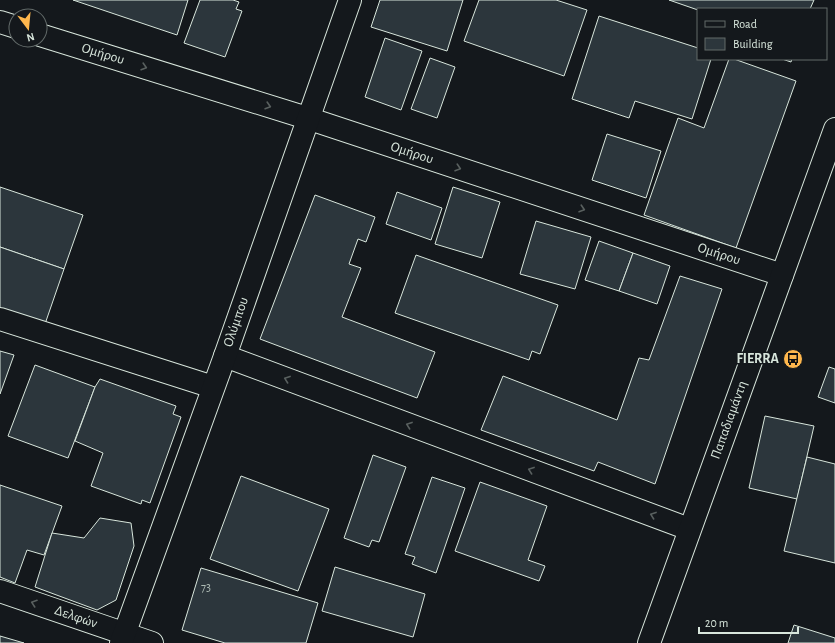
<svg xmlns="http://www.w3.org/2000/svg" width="835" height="643" font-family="'Alegreya Sans',sans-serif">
	<rect width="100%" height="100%" fill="#14181c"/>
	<g fill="#2c363c" stroke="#d8e6dc">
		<polygon points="73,0 188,0 177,35"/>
		<polygon points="200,0 233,0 239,2 236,9 242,11 225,57 184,43"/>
		<polygon points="380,0 463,0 447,51 371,27"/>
		<polygon points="479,0 556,0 587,10 564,76 464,41"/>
		<polygon points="669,0 814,0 810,9 698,9 698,10"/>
		<polygon points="599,16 698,48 698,59 711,59 692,119 635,101 629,118 572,99"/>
		<polygon points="385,38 422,51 401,110 365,97"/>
		<polygon points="430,58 455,67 437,118 411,109"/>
		<polygon points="729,59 734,59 796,81 736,248 644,215 678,118 704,128"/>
		<polygon points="782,59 792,59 791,62"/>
		<polygon points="607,134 661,151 646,198 592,180"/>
		<polygon points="0,187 83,215 64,269 0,247"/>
		<polygon points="453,187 500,202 482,258 435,244"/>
		<polygon points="397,192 442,208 431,240 386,224"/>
		<polygon points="315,195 375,217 366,242 358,239 349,264 361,268 342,317 435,352 417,398 260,339"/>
		<polygon points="536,221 591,237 575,289 520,274"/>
		<polygon points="599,241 633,253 619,291 585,280"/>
		<polygon points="0,247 64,269 45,324 0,309"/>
		<polygon points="633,253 670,266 657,304 619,291"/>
		<polygon points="416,255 558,305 540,354 532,351 529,360 395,313"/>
		<polygon points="680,276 722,289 655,484 598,462 594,471 481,430 503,376 617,420 639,358 649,360"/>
		<polygon points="0,351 14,355 0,394"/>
		<polygon points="35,365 95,387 68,458 8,436"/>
		<polygon points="829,367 835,369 835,403 818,397"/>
		<polygon points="100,379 176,406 173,414 181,417 150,503 142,500 141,504 91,486 103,453 75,441 95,387"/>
		<polygon points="765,416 814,426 797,499 749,488"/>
		<polygon points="373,455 406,467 379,542 372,540 369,547 344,538"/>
		<polygon points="807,457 835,464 835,563 784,551"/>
		<polygon points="241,476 329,509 298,591 210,559"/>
		<polygon points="432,477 465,488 436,573 412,564 415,557 405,554"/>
		<polygon points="480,482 547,506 528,560 545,566 539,581 455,551"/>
		<polygon points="0,485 62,506 44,555 27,550 15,583 0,577"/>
		<polygon points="100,518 131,523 134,546 116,600 97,610 35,587 52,533 84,538"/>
		<polygon points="335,567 425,594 413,637 322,611"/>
		<polygon points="201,568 318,603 306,643 225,643 182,630"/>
		<polygon points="794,625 835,638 835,643 788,643"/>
		<polygon points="0,636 24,643 0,643"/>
	</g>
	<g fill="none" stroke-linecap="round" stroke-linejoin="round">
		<defs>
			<g id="street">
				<polyline points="0,22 16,27"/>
				<polyline points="40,35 307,118 782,275"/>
				<polyline points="0,319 213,387"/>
				<polyline points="225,356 689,529"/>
				<polyline points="0,591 152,643"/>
				<polyline points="121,643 225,356 350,0"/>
			</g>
			<polyline id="secondary" points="649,643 835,129"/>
		</defs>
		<use href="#street" stroke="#d8e6dc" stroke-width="24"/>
		<use href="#secondary" stroke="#d8e6dc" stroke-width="24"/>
		<use href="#street" stroke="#14181c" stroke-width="22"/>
		<use href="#secondary" stroke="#14181c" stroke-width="22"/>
	</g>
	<defs><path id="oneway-chevron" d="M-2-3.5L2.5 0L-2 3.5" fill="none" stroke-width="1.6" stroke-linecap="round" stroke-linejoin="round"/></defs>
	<g stroke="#59605f">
		<use href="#oneway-chevron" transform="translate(144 67) rotate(17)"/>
		<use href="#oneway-chevron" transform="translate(268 106) rotate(17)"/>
		<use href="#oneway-chevron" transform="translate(458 168) rotate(18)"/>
		<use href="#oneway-chevron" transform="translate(582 209) rotate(18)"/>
		<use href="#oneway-chevron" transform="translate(287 379) rotate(-160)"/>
		<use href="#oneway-chevron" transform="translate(409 425) rotate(-160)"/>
		<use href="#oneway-chevron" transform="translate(531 470) rotate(-160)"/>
		<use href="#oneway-chevron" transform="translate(653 515) rotate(-160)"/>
		<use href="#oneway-chevron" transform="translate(34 603) rotate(-161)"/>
	</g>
	<defs>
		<symbol id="bus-disc" viewBox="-11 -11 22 22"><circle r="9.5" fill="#ffb74d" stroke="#14181c"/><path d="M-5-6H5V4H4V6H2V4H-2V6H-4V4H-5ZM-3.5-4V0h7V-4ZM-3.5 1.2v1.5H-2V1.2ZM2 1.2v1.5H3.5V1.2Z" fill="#111"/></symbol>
	</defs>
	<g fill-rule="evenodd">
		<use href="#bus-disc" x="782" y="348" width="22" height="22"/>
	</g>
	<g text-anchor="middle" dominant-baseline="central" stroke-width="3" stroke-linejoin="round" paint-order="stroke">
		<g font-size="12" fill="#adbab4">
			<text x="206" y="587">73</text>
		</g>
		<g font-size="14" fill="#d8e6dc" stroke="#14181c">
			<text transform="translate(103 54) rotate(17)">Ομήρου</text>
			<text transform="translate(412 153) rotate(18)">Ομήρου</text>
			<text transform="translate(719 254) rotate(18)">Ομήρου</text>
			<text transform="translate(236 322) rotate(-71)">Ολύμπου</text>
			<text transform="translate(729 420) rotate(-70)">Παπαδιαμάντη</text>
			<text transform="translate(76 617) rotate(19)">Δελφών</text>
		</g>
		<g font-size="14" font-weight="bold" fill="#d8e6dc" stroke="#14181c" text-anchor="end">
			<text x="779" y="359">FIERRA</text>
		</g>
	</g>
	<rect x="697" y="8" width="130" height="52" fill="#14181c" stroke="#626a69"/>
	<rect x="705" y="21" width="20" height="6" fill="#14181c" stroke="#626a69"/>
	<text x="733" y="28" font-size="12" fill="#d8e6dc">Road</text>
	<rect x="705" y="38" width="20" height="12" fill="#2c363c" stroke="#626a69"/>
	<text x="733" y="48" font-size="12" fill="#d8e6dc">Building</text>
	<g transform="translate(28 28) rotate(164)"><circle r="19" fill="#14181c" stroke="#626a69"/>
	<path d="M0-3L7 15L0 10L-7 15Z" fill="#ffb74d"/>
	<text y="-6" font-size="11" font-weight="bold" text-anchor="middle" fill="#d8e6dc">N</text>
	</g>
	<path d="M699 627v6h99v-6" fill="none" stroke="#d8e6dc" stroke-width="2"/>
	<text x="705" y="627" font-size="12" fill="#d8e6dc" stroke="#14181c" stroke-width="3" paint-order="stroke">20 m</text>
</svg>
